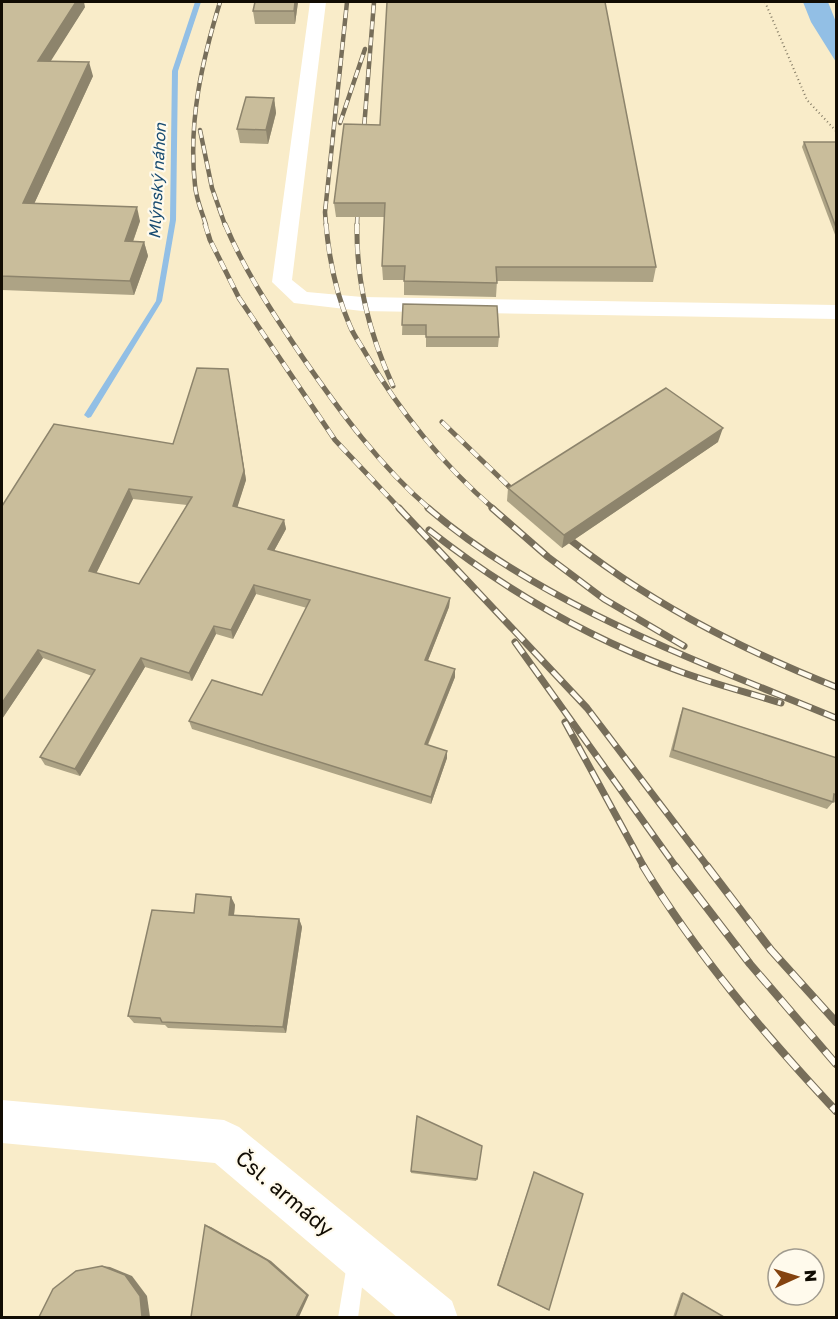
<svg xmlns="http://www.w3.org/2000/svg" width="838" height="1319" font-family="'Golos Text',sans-serif">
	<rect width="100%" height="100%" fill="#f9ecc9"/>
	<polygon fill="#92bfe5" points="803,2 828,2 836,22 836,62 811,22"/>
	<g fill="none" stroke-linecap="round" stroke-linejoin="round">
		<polygon fill="#92bfe5" fill-rule="evenodd" points="195,2 201,2 178,71 176,220 162,301 91,417 88,418 84,415 156,301 170,220 172,71"/>
		<polyline stroke="#857c66" stroke-width="2" stroke-dasharray="1 3" stroke-linecap="butt" points="765,2 807,100 836,131"/>
		<polygon fill="#fff" fill-rule="evenodd" points="356,1255 363,1257 365,1264 358,1318 338,1318 347,1264 349,1257"/>
		<polygon fill="#fff" fill-rule="evenodd" points="310,2 326,2 292,280 307,292 362,297 836,305 836,319 362,311 294,303 272,282"/>
		<polygon fill="#fff" fill-rule="evenodd" points="2,1100 224,1120 239,1127 452,1301 458,1318 398,1318 215,1163 2,1143"/>
		<defs>
			<g id="rail-far3">
				<polyline points="340,123 365,49"/>
				<polyline points="200,130 212,188 225,225"/>
				<polyline points="363,141 374,2"/>
				<path d="M206,225C202,212 196,199 195,185C188,122 202,61 220,2"/>
				<polyline points="326,225 325,212 347,2"/>
				<polyline points="357,225 358,200"/>
			</g>
			<g id="rail-far2">
				<polyline points="205,224 210,240 239,298 335,440 400,509"/>
				<path d="M225,224C245,272 274,315 303,358C341,413 380,466 430,509"/>
				<path d="M326,224C329,259 336,294 350,326C354,336 361,345 366,354C399,411 444,466 494,509"/>
				<path d="M357,224C356,282 369,333 393,386"/>
				<polyline points="442,422 522,499"/>
			</g>
			<g id="rail-far1">
				<polyline points="399,508 587,708 708,867"/>
				<path d="M428,508C543,606 698,661 836,718"/>
				<polyline points="492,508 548,557 604,599 684,646"/>
				<path d="M429,530C504,589 586,637 676,670C710,683 746,692 781,703"/>
				<path d="M558,530C642,599 736,647 836,687"/>
				<polyline points="515,642 676,867"/>
				<polyline points="565,722 644,867"/>
			</g>
			<g id="rail">
				<path d="M643,866C697,955 765,1035 836,1111"/>
				<polyline points="675,866 750,964 836,1064"/>
				<polyline points="707,866 771,950 836,1022"/>
			</g>
		</defs>
		<use href="#rail-far3" stroke="#776e5a" stroke-width="4.5"/>
		<use href="#rail-far2" stroke="#776e5a" stroke-width="5"/>
		<use href="#rail-far1" stroke="#776e5a" stroke-width="7"/>
		<use href="#rail" stroke="#776e5a" stroke-width="8"/>
		<use href="#rail-far3" stroke="#fffaec" stroke-width="3" stroke-dasharray="8" stroke-linecap="butt"/>
		<use href="#rail-far2" stroke="#fffaec" stroke-width="4" stroke-dasharray="10" stroke-linecap="butt"/>
		<use href="#rail-far1" stroke="#fffaec" stroke-width="4.5" stroke-dasharray="14" stroke-linecap="butt"/>
		<use href="#rail" stroke="#fffaec" stroke-width="6" stroke-dasharray="17" stroke-linecap="butt"/>
	</g>
	<g fill="#ada385" fill-rule="evenodd">
		<polygon points="2,2 85,7 50,61 93,76 34,204 140,221 133,242 144,242 148,256 134,295 2,290"/>
		<polygon points="255,2 298,2 295,24 255,24 253,11"/>
		<polygon points="274,98 276,113 268,144 240,143 237,129"/>
		<polygon points="344,124 656,267 653,282 497,281 496,297 404,295 404,280 383,280 382,266 385,217 336,217 334,203"/>
		<polygon points="804,142 837,142 837,240 802,147"/>
		<polygon points="403,304 499,337 498,347 426,347 426,335 402,335"/>
		<path d="M228,369L246,480L237,507L284,520L286,529L274,551L450,598L449,607L428,660L455,677L428,745L447,758L431,804L192,729L189,721L262,695L307,608L256,594L233,639L216,634L192,681L145,667L80,776L45,765L40,757L92,676L43,658L2,719V506L173,444ZM133,499L187,505L139,584L96,573Z"/>
		<polygon points="718,442 562,548 507,501 508,488"/>
		<polygon points="683,708 837,758 837,803 833,802 827,809 669,757 680,716"/>
		<polygon points="231,897 235,905 234,915 299,919 302,927 286,1033 168,1028 165,1025 134,1023 128,1016 194,913"/>
		<polygon points="411,1171 477,1179 476,1181 411,1173"/>
		<polygon points="534,1172 548,1310 497,1285"/>
		<polygon points="681,1293 683,1293 724,1317 673,1317"/>
	</g>
	<g fill="#8d846c">
		<polygon points="76,2 84,2 85,7 42,75 38,61"/>
		<polygon points="295,2 298,2 295,24 294,11"/>
		<polygon points="89,62 93,76 28,217 23,203"/>
		<polygon points="274,98 276,113 268,144 266,130"/>
		<polygon points="137,207 140,221 128,255 125,241"/>
		<polygon points="144,242 148,256 134,295 130,281"/>
		<polygon points="228,369 246,480 235,515 233,506"/>
		<polygon points="723,428 718,442 562,548 564,535"/>
		<polygon points="129,489 133,499 93,580 89,571"/>
		<polygon points="284,520 286,529 270,558 268,549"/>
		<polygon points="254,585 256,594 233,639 231,630"/>
		<polygon points="450,598 449,607 425,668 425,660"/>
		<polygon points="214,626 216,634 192,681 189,673"/>
		<polygon points="38,650 43,658 2,719 2,703"/>
		<polygon points="141,658 145,667 80,776 75,769"/>
		<polygon points="455,669 455,677 425,751 425,744"/>
		<polygon points="447,751 447,758 431,804 431,797"/>
		<polygon points="231,897 235,905 233,923 229,915"/>
		<polygon points="299,919 302,927 286,1033 283,1027"/>
		<polygon points="205,1225 211,1227 271,1261 309,1295 299,1317 296,1317"/>
		<polygon points="102,1266 110,1267 132,1276 147,1296 150,1317 142,1317"/>
	</g>
	<g fill="#c9bd9b" stroke="#8d846c" stroke-width="1.5" fill-rule="evenodd">
		<polygon points="2,2 76,2 38,61 89,62 23,203 137,207 125,241 144,242 130,281 2,276"/>
		<polygon points="255,2 295,2 294,11 253,11"/>
		<polygon points="387,2 605,2 656,267 496,267 497,283 404,281 405,266 382,266 385,203 334,203 344,124 380,125"/>
		<polygon points="246,97 274,98 266,130 237,129"/>
		<polygon points="804,142 837,142 837,230"/>
		<polygon points="403,304 497,306 499,337 426,337 426,325 402,325"/>
		<path d="M197,368L228,369L244,471L233,506L284,520L268,549L450,598L425,660L455,669L425,744L447,751L431,797L189,721L212,680L262,695L310,600L254,585L231,630L214,626L189,673L141,658L75,769L40,757L95,670L38,650L2,703V506L54,424L173,444ZM129,489L192,497L139,584L89,571Z"/>
		<polygon points="666,388 723,428 564,535 508,488"/>
		<polygon points="683,708 837,758 837,795 834,794 833,802 673,750"/>
		<polygon points="196,894 231,897 229,915 299,919 283,1027 162,1022 160,1018 128,1016 152,910 194,913"/>
		<polygon points="417,1116 482,1146 477,1179 411,1171"/>
		<polygon points="534,1172 583,1194 549,1310 498,1285"/>
		<polygon points="205,1225 267,1260 307,1295 296,1317 191,1317"/>
		<polygon points="102,1266 125,1275 140,1296 142,1317 39,1317 53,1289 76,1271"/>
		<polygon points="683,1293 724,1317 675,1317"/>
	</g>
	<g text-anchor="middle" dominant-baseline="central" stroke-width="4.5" stroke-linejoin="round" paint-order="stroke">
		<g font-size="16" font-style="italic" fill="#194c71" stroke="#fffaec">
			<text transform="translate(157 181) rotate(-87)">Mlýnský náhon</text>
		</g>
		<g font-size="21" fill="#110c03" stroke="#fffaec">
			<text transform="translate(285 1193) rotate(40)">Čsl. armády</text>
		</g>
	</g>
	<rect width="838" height="1319" fill="none" stroke="#110c03" stroke-width="6"/>
	<g transform="translate(796 1277) rotate(86)"><circle r="28" fill="#fffaec" stroke="#a09b8f" stroke-width="1.5"/>
	<path d="M0-4.5L10 22L0 15L-10 22Z" fill="#84430f"/>
	<text y="-9" font-size="16" font-weight="bold" text-anchor="middle" fill="#110c03">N</text>
	</g>
</svg>
